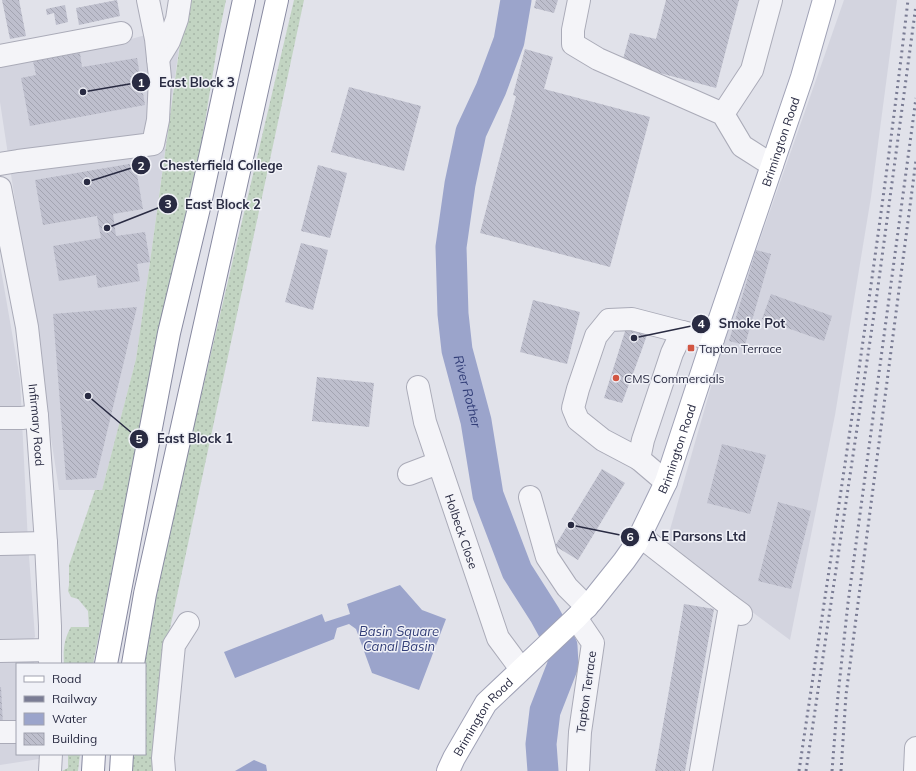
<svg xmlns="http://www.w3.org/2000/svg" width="916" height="771" font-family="Mulish,sans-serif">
	<defs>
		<pattern id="grass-dots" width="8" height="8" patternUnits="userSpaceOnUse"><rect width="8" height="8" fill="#c2d4c2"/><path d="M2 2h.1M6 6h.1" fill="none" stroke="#a7b6a8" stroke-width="1.8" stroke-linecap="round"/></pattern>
		<pattern id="building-back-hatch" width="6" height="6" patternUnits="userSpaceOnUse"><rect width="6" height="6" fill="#bebfcd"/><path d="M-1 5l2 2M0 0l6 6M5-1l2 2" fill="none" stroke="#a3a4b1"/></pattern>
	</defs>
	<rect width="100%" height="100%" fill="#e1e2ea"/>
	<g fill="#d3d4df">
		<polygon points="844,0 897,0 871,197 835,415 790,640 665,547 723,345"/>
		<polygon points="182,25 150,262 136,359 102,490 59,490 0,102 0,63 131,39"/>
		<polygon points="0,264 20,379 28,543 35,637 32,640 33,661 35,664 17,664 17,754 39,754 39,759 0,765"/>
	</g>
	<g fill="url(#grass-dots)">
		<path d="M186,0H226L220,29L197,171L147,397L93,664H64C63,650 64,639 71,627H89L88,611L78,599L71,597L68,591L69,585V565L95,490H102L136,359L150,262Z"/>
		<polygon points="294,0 304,0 166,647 159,771 129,771 131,754 145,754 145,664 142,664 181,481"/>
		<polygon points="68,754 80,754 78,771 62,771 68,768"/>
	</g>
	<g fill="#9ba4cb">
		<polygon points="400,585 422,610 446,619 419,690 372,673 356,629 349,624 337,628 334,639 235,678 224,652 322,614 325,622 350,614 347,604"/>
		<polygon points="254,760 266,765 267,771 235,771"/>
	</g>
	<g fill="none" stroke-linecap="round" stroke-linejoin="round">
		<path stroke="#9ba4cb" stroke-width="31" id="s1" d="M516,0L509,41L491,89L471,132L460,184L451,247L453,314L457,350L476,421L488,495L517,571L545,615L562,646L563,665L545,711L541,744L543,771"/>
	</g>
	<g fill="url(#building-back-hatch)">
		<polygon points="2,0 19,0 26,36 10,39"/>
		<polygon points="117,0 120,16 79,25 76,8"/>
		<polygon points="536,0 558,0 554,13 534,8"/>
		<polygon points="666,0 739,0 716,88 622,63 630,33 656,39"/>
		<polygon points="65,5 68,22 56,25 54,13 47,15 46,9"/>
		<polygon points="525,49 553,57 544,89 650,117 610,267 480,233 516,96 513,95"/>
		<polygon points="80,53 82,67 137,58 145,105 30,126 21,78 36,75 33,61"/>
		<polygon points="349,87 421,106 404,171 331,152"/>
		<polygon points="135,163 143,209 113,214 116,236 145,232 150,262 137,264 140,281 98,288 96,275 59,281 53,246 101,238 97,216 43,225 35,180"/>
		<polygon points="318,165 347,173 330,238 301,231"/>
		<polygon points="301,243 328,250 313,310 285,302"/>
		<polygon points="756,250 771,254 745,345 729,341"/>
		<polygon points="771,294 832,316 824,341 762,319"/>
		<polygon points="533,300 580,312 567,364 520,352"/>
		<polygon points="137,307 96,478 66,480 53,314"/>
		<polygon points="627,325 648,332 641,352 622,403 604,398"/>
		<polygon points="317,377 374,383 369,427 312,421"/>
		<polygon points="722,444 766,455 750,514 707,503"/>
		<polygon points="602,469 625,483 578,560 555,546"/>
		<polygon points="778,502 811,511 791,589 758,581"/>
		<polygon points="684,604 714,609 685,771 655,771"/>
		<polygon points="0,687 1,687 3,725 0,725"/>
	</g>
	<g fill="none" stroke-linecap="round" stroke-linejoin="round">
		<defs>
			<g id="minor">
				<polyline points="579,0 573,30 573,44 598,59 723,114 742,146 772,165"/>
				<polyline points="0,56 121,33"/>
				<polyline points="158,59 169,41 177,19 180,0"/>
				<polyline points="723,114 752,70 771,0"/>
				<polyline points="0,164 18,161 153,144 158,120 160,78 156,39 148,0"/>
				<path id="s2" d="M0,188L27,327L37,416L46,543L50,626V664"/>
				<path id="s3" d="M418,387L425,422L498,638L521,669"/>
				<polyline points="0,418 22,418 37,416"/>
				<polyline points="639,459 603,440 578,420 573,408 578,389 596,336 609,320 632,319 682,332"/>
				<polyline points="409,474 438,463"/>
				<polyline points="666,482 639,459 643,440 672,353 682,332 713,339"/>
				<polyline points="530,497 547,557 567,587 587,607"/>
				<polyline points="640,536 730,606 741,614"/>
				<polyline points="0,544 46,543"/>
				<polyline points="576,618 593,643 580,732 578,771"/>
				<polyline points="0,651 50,650"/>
				<polyline points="0,732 17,732"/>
				<polyline points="50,771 51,754"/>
				<polyline points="164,771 163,758 174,645 188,623"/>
				<polyline points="701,771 730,606"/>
				<polyline points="915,771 916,748"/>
			</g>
			<g id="major">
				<path id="s4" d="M448,771L454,758L486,703L576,618L592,601L624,561L636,544L654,507L666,482L713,339L802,77L824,0"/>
			</g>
			<g id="highway">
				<polyline points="106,664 169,333 199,208 244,0"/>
				<polyline points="133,664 145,594 277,0"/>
				<polyline points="93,771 94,754"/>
				<polyline points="121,771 122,754"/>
			</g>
		</defs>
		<use href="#minor" stroke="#aaabb8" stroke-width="24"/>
		<use href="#major" stroke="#a0a2b6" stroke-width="24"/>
		<use href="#highway" stroke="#888aa1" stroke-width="24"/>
		<use href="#minor" stroke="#f4f4f8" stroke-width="22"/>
		<use href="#major" stroke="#fff" stroke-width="22"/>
		<use href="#highway" stroke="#fff" stroke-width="22"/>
		<g stroke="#7a7c94" stroke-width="3" stroke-dasharray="2 4" stroke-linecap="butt">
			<path d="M799,771C837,514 878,258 908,0"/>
			<polyline points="806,771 877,294 916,5"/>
			<polyline points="832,771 838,695 848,603 916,98"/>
			<polyline points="841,771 846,695 916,160"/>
		</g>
	</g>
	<g fill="#d25643" stroke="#f0f1f7" stroke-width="1.5">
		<rect x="687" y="344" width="8" height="8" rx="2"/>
		<circle cx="616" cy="378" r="4"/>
	</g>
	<g text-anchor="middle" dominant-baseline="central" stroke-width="3" stroke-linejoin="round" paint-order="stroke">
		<g font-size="12" fill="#292b42" stroke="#f0f1f7">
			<text stroke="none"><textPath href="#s4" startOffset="725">Brimington Road</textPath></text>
			<text stroke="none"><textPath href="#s2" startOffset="240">Infirmary Road</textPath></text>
			<text stroke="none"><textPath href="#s4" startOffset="401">Brimington Road</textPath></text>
			<text stroke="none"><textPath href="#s3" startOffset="151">Holbeck Close</textPath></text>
			<text transform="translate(586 692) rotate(-82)">Tapton Terrace</text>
			<text stroke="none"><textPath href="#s4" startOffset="65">Brimington Road</textPath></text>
		</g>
		<g font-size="12" fill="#292b42" stroke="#f0f1f7" text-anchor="start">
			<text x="699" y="348">Tapton Terrace</text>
			<text x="624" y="378">CMS Commercials</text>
		</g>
		<g font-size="13" font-style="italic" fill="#313d77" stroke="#f0f1f7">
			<text stroke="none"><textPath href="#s1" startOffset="403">River Rother</textPath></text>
			<text x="399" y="631">Basin Square<tspan x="399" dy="15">Canal Basin</tspan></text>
		</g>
	</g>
	<path fill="none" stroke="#292b42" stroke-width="1.5" d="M83 92L141 82M87 182L141 165M107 228L168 204M634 338L701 324M88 396L139 439M571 525L630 537"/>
	<g fill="#292b42" stroke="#f0f1f7" stroke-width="1.5">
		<circle cx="83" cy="92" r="4"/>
		<circle cx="87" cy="182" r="4"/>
		<circle cx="107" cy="228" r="4"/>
		<circle cx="634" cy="338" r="4"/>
		<circle cx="88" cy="396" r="4"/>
		<circle cx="571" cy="525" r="4"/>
		<circle cx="141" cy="82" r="10"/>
		<circle cx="141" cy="165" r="10"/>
		<circle cx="168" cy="204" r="10"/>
		<circle cx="701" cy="324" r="10"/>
		<circle cx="139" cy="439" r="10"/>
		<circle cx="630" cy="537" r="10"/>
	</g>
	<g font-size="12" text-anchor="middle" font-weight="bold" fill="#fff">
		<text x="141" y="87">1</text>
		<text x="141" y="170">2</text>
		<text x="168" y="208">3</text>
		<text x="701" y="328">4</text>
		<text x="139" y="443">5</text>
		<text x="630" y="541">6</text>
	</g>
	<g font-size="13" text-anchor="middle" font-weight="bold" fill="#292b42" stroke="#f0f1f7" stroke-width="3" stroke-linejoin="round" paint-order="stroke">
		<text x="197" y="87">East Block 3</text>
		<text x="221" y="170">Chesterfield College</text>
		<text x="223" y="209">East Block 2</text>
		<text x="752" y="328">Smoke Pot</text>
		<text x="195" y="443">East Block 1</text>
		<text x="697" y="541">A E Parsons Ltd</text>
	</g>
	<rect x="16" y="663" width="130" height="92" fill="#f0f1f7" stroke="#a0a2af"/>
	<rect x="24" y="676" width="20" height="6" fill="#ffffff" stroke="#a0a2af"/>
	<text x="52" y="683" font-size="12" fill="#292b42">Road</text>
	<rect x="24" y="696" width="20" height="6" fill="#7a7c94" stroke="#a0a2af"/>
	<text x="52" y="703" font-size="12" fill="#292b42">Railway</text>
	<rect x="24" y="713" width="20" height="12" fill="#9ba4cb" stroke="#a0a2af"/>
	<text x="52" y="723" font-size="12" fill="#292b42">Water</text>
	<rect x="24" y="733" width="20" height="12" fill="url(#building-back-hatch)" stroke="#a0a2af"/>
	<text x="52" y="743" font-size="12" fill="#292b42">Building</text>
</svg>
